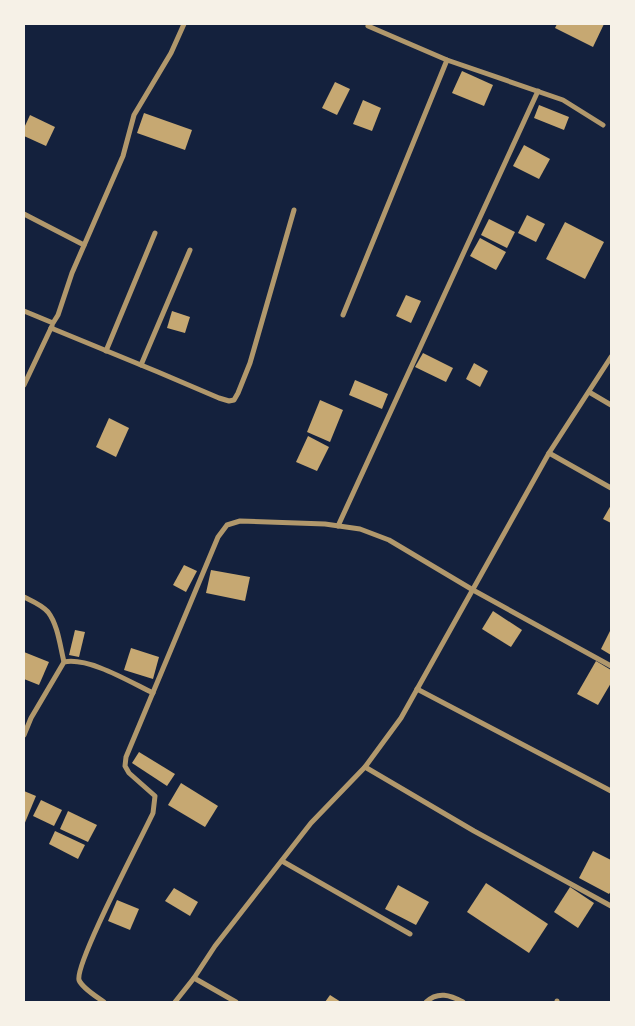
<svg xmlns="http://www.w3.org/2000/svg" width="635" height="1026" font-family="'Times New Roman',serif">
	<rect width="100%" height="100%" fill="#14213d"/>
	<g fill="#c6a872">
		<polygon points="557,24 604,24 593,47 555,28"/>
		<polygon points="462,71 493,85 484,106 452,93"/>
		<polygon points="335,82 350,89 337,115 322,108"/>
		<polygon points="363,100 381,108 372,131 353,124"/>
		<polygon points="539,105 569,117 564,130 534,118"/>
		<polygon points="144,113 192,130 185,150 137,133"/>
		<polygon points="30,115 55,127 46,146 24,136 24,128"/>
		<polygon points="524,145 550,159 539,179 513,166"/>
		<polygon points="527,215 545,224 536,242 518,233"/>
		<polygon points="489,219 515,232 507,248 481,235"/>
		<polygon points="565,222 604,242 585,279 546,259"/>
		<polygon points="480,238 506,252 496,270 470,256"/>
		<polygon points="406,295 421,301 411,323 396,316"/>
		<polygon points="172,311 190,317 185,333 167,328"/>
		<polygon points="423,353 453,368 446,382 415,367"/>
		<polygon points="474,363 488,371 480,387 466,379"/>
		<polygon points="355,380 388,394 382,409 349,395"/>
		<polygon points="320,400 343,410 330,442 307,432"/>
		<polygon points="109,418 129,428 116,457 96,447"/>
		<polygon points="308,436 329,447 317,471 296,462"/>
		<polygon points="611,505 611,523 603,519"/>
		<polygon points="184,565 197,571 186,592 173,585"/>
		<polygon points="211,570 250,577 245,601 206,593"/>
		<polygon points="493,611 522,630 511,647 482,629"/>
		<polygon points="611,629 611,655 601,649"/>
		<polygon points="75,630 85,632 79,657 69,655"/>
		<polygon points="131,648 159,657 153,679 124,670"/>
		<polygon points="24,652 49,662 39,685 24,679"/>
		<polygon points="596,661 611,670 611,683 598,705 577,694"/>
		<polygon points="139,752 175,774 167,786 132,763"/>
		<polygon points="181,783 218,806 205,827 168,805"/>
		<polygon points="24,791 36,796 24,825"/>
		<polygon points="41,800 62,810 54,826 33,816"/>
		<polygon points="68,811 97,825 88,842 60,829"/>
		<polygon points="55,831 85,845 78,859 49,844"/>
		<polygon points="593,851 611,860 611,891 609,894 579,878"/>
		<polygon points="486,883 548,924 529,953 467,912"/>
		<polygon points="398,885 429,902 416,925 385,909"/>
		<polygon points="570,887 594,903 578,928 554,912"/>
		<polygon points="174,888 198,902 190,916 165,901"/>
		<polygon points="117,900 139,909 130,930 108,921"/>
		<polygon points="330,995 341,1002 325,1002"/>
	</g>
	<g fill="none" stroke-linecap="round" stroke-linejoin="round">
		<g stroke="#b1986c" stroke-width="5">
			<polyline points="370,24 368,26 447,60 563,100 603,125"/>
			<polyline points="24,214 84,245"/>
			<polyline points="24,311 53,323 58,315 72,273 123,156 134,115 171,53 184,24"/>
			<polyline points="343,315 447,60"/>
			<polyline points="51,328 158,372 219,398 229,401 234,400 238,393 250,363 294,210"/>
			<polyline points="106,351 155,233"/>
			<polyline points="141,365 190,250"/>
			<polyline points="24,385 52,326"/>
			<polyline points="589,392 611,405"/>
			<polyline points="549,453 611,488"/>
			<polyline points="338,526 538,91"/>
			<path d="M24,597C32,601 42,605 48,612C58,625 60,646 64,662"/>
			<polyline points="417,689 611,791"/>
			<path d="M24,735L31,718L64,662C89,657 130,682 153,693"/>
			<polyline points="365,767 474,831 611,906"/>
			<polyline points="282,861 410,934"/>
			<polyline points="194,978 236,1002"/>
			<path d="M104,1002C97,997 82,988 79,980C75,963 142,837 153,813L155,796L129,773L125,766L126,757L218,537L227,525L240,521L325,524L360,529L389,540L473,590L611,666"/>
			<polyline points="175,1002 194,978 215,946 311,823 365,767 401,718 549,453 611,357"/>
			<path d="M426,1002C438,991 450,995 463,1002"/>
			<polyline points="557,1002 557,1001"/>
		</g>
	</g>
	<rect width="635" height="1026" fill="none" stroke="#f6f1e7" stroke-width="50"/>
</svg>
